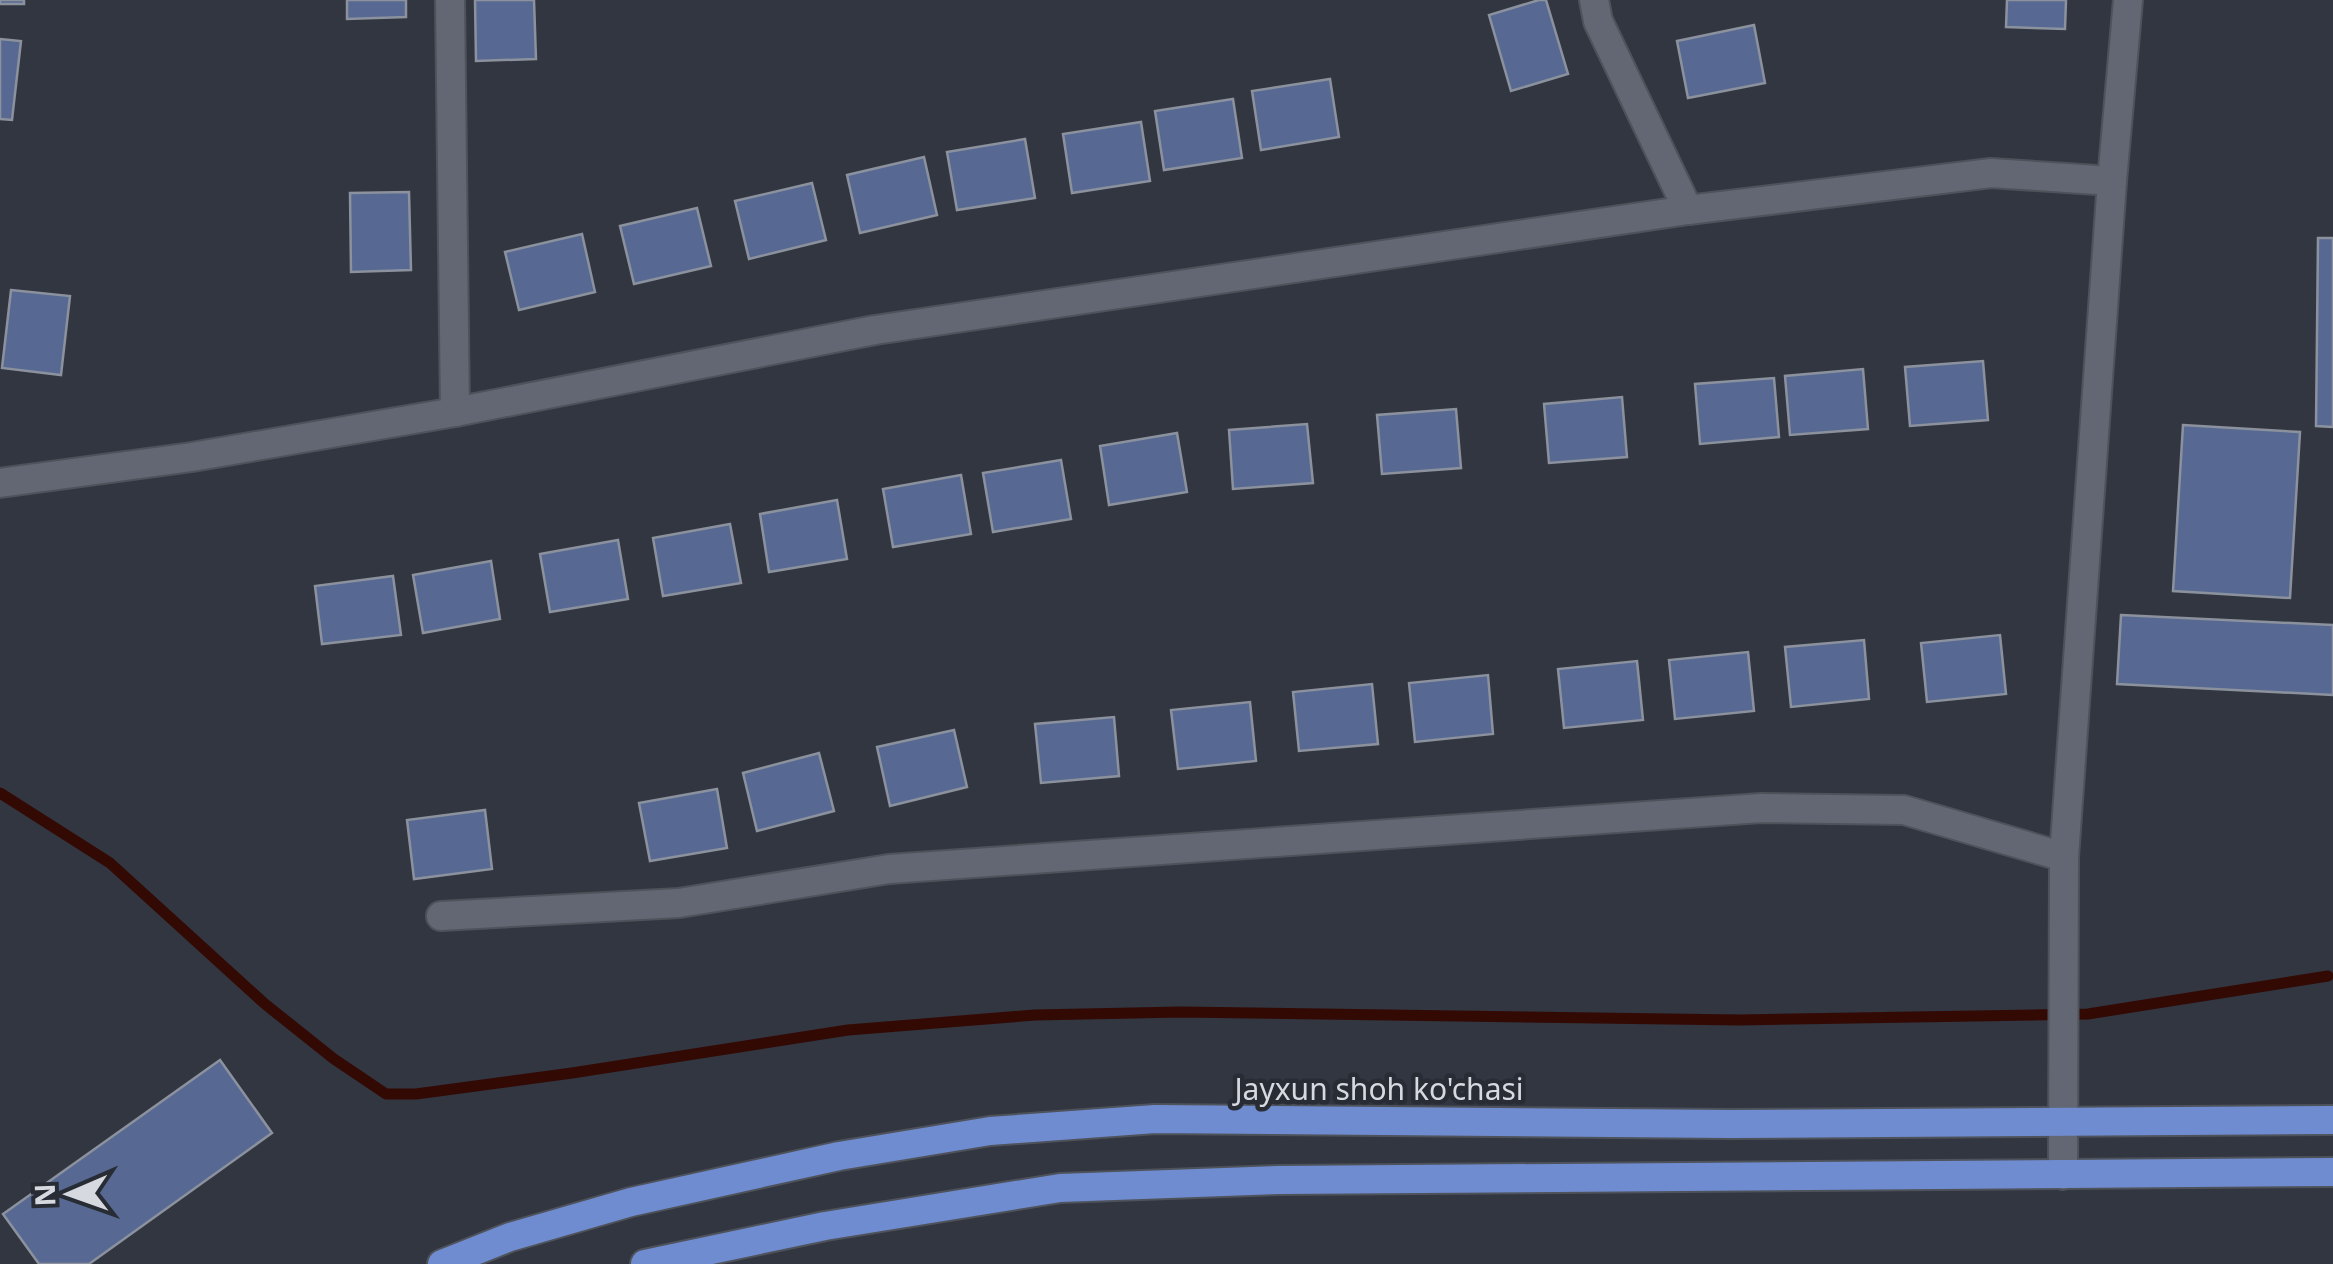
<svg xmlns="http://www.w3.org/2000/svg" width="2333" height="1264" font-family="'Noto Sans',sans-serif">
	<rect width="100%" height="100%" fill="#313640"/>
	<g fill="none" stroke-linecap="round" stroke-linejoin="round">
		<polyline stroke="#330904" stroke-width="11" points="0,793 110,863 265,1004 334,1059 386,1094 416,1094 572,1073 848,1030 1035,1015 1181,1012 1740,1020 2088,1014 2328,976"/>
	</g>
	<g fill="#576992" stroke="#8b919d" stroke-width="2.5">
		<rect x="0" y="0" width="24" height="4"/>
		<polygon points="347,0 406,0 406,17 347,19"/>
		<polygon points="475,0 534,0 536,59 476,61"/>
		<polygon points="1539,0 1546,0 1568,74 1511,91 1489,15"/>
		<polygon points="2007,0 2066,0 2065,29 2006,27"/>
		<polygon points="1754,25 1765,83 1688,98 1677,41"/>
		<polygon points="0,39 21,41 12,120 0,119"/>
		<polygon points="1330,79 1339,137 1261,150 1252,91"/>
		<polygon points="1233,99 1242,158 1164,170 1155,111"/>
		<polygon points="1141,122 1150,181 1072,193 1063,134"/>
		<polygon points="1025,139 1035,198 957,210 947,152"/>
		<polygon points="924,157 937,215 860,233 847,175"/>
		<polygon points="812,183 826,240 749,259 735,201"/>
		<polygon points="409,192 411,270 351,272 350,193"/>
		<polygon points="697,208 711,266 634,284 620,226"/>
		<polygon points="582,234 595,292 519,310 505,252"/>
		<polygon points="2318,238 2333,238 2333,427 2316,426"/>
		<polygon points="11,290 70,296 61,375 2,368"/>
		<polygon points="1983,361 1988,420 1910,426 1905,367"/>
		<polygon points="1863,369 1868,429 1790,435 1785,376"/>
		<polygon points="1774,378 1779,437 1700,444 1695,384"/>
		<polygon points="1622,397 1627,457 1549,463 1544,404"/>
		<polygon points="1456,409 1461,468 1382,474 1377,415"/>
		<polygon points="1307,424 1313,483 1233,489 1229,430"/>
		<polygon points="2183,425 2300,432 2290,598 2173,591"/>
		<polygon points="1177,433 1187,492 1109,505 1100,446"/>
		<polygon points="1061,460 1071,519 993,532 983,473"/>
		<polygon points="961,475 971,534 893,547 883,489"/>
		<polygon points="837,500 847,559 769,572 760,514"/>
		<polygon points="730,524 741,583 663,596 653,538"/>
		<polygon points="618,540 628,599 550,612 540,554"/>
		<polygon points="491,561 500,619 423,633 413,575"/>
		<polygon points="393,576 401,635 322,644 315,586"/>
		<polygon points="2121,615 2333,625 2333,695 2117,684"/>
		<polygon points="2000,635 2006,694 1927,702 1921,643"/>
		<polygon points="1864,640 1869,699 1791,707 1785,647"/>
		<polygon points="1748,652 1754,711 1675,719 1669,660"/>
		<polygon points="1637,661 1643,720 1564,728 1558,669"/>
		<polygon points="1488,675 1493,734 1415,742 1409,683"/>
		<polygon points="1372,684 1378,744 1299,751 1293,692"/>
		<polygon points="1250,702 1256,761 1178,769 1171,710"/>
		<polygon points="1114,717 1119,776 1041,783 1035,724"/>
		<polygon points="954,730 967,787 890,806 877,747"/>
		<polygon points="819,753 834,811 757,831 743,773"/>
		<polygon points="717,789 727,848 650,861 639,803"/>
		<polygon points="485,810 492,869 414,879 407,820"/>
		<polygon points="220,1060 272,1133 89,1264 39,1264 3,1214"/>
	</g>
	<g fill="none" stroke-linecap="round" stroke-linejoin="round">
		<defs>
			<g id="minor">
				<polyline points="450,0 455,412"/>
				<polyline points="1594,0 1598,21 1688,210"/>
				<polyline points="0,483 192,457 455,412 875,330 1688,210 1991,173 2112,181"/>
				<polyline points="441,916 679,903 889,869 1761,808 1904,810 2064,857"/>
				<polyline points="2063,1175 2064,857 2112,181 2128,0"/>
			</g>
			<g id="trunk">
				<polyline points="442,1264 510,1237 631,1202 839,1156 990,1131 1155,1119 1731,1124 2333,1120"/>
				<polyline points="645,1264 825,1226 1060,1188 1279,1180 2333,1172"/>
			</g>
		</defs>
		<use href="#minor" stroke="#4e525a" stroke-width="32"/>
		<use href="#trunk" stroke="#4e525a" stroke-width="32"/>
		<use href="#minor" stroke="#626773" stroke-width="28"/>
		<use href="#trunk" stroke="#708cd0" stroke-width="28"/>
	</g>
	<g text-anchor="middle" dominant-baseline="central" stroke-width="9" stroke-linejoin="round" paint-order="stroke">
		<g font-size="30" fill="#d6d9df" stroke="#272c35">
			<text x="1379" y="1088">Jayxun shoh ko'chasi</text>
		</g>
	</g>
	<g transform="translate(70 1194) rotate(268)" stroke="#272c35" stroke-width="8" paint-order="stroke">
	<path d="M0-8L18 38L0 25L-18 38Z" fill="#d6d9df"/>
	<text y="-15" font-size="28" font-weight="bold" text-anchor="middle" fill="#d6d9df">N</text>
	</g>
</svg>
